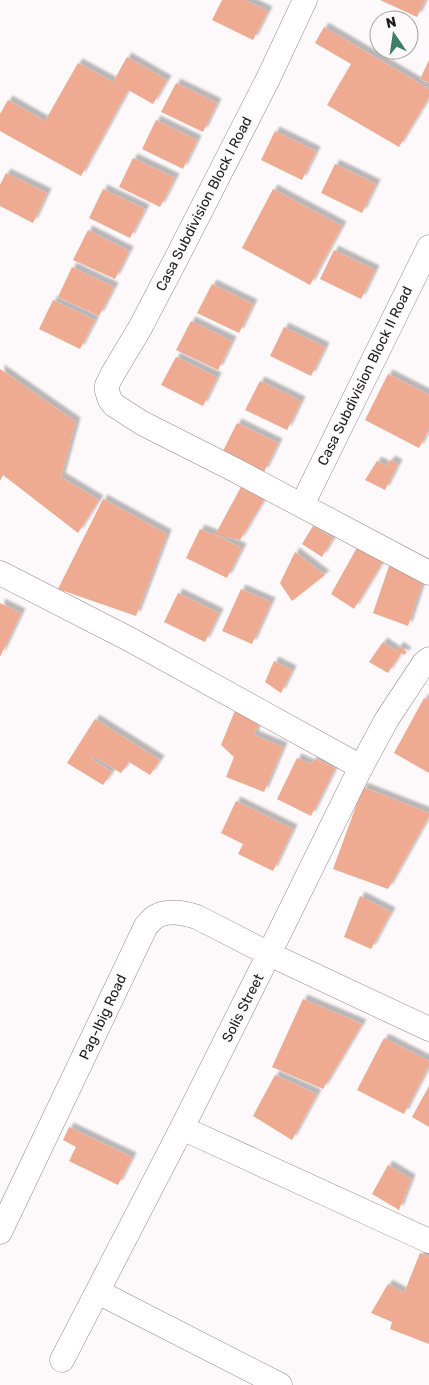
<svg xmlns="http://www.w3.org/2000/svg" width="429" height="1385" font-family="Rubik,sans-serif">
	<defs>
		<filter id="shadow"><feDropShadow dx="4.5" dy="-4.5" stdDeviation="1" flood-color="#0004"/></filter>
	</defs>
	<rect width="100%" height="100%" fill="#fdf8f9"/>
	<g fill="#efab91" filter="url(#shadow)">
		<polygon points="222,0 245,0 268,11 253,40 212,20"/>
		<polygon points="380,0 425,0 417,17"/>
		<polygon points="324,27 429,89 429,97 399,147 327,105 351,64 315,43"/>
		<polygon points="127,57 167,80 153,104 128,90 81,176 0,131 0,114 8,100 45,121 78,63 113,82"/>
		<polygon points="429,60 429,83 420,79"/>
		<polygon points="176,83 217,103 203,132 161,112"/>
		<polygon points="156,120 197,140 183,169 142,149"/>
		<polygon points="275,131 316,151 302,180 261,160"/>
		<polygon points="133,158 175,178 160,207 119,187"/>
		<polygon points="335,164 376,184 362,213 321,193"/>
		<polygon points="6,173 47,193 33,223 0,206 0,185"/>
		<polygon points="103,189 145,209 130,238 89,218"/>
		<polygon points="273,189 342,226 310,285 242,248"/>
		<polygon points="88,230 129,251 115,279 73,260"/>
		<polygon points="334,250 375,270 361,299 320,279"/>
		<polygon points="72,267 114,287 99,316 58,297"/>
		<polygon points="212,284 253,304 239,333 197,313"/>
		<polygon points="53,300 95,320 80,349 39,329"/>
		<polygon points="191,321 232,341 218,370 176,350"/>
		<polygon points="284,327 325,347 311,376 270,356"/>
		<polygon points="176,357 217,377 203,406 161,385"/>
		<polygon points="0,369 76,422 61,477 99,500 78,533 3,475 0,481"/>
		<polygon points="388,374 429,395 429,429 419,448 365,420"/>
		<polygon points="260,381 301,401 287,430 245,410"/>
		<polygon points="237,423 278,443 264,472 223,451"/>
		<polygon points="391,460 398,464 385,490 365,480 377,461 386,466"/>
		<polygon points="240,481 268,493 240,540 215,535 242,548 227,578 186,558 200,529 215,535 241,487"/>
		<polygon points="103,499 167,534 136,616 58,589"/>
		<polygon points="313,526 333,538 322,557 302,544"/>
		<polygon points="359,544 385,558 354,609 331,594"/>
		<polygon points="295,552 325,575 292,601 280,583"/>
		<polygon points="389,566 423,580 408,626 373,613"/>
		<polygon points="241,589 271,602 252,644 222,631"/>
		<polygon points="178,593 219,613 205,642 164,622"/>
		<polygon points="0,603 21,613 0,657"/>
		<polygon points="383,642 396,651 399,646 407,652 404,655 401,653 388,673 369,662"/>
		<polygon points="274,661 292,670 281,693 265,682"/>
		<polygon points="424,698 429,700 429,773 394,753"/>
		<polygon points="236,708 261,718 254,735 283,747 264,792 226,777 234,757 221,745"/>
		<polygon points="95,719 160,760 150,775 129,762 121,773 93,756 91,758 112,772 103,785 67,763"/>
		<polygon points="297,758 310,764 316,759 335,768 311,816 277,799"/>
		<polygon points="363,787 429,813 429,816 388,889 333,869"/>
		<polygon points="236,801 293,829 273,871 238,854 243,844 221,833"/>
		<polygon points="360,896 391,912 371,949 344,937"/>
		<polygon points="303,999 362,1024 323,1089 272,1067"/>
		<polygon points="384,1038 429,1061 429,1065 404,1114 357,1090"/>
		<polygon points="275,1075 317,1094 292,1140 253,1116"/>
		<polygon points="429,1086 429,1127 412,1117"/>
		<polygon points="69,1127 132,1157 118,1185 69,1161 76,1147 63,1140"/>
		<polygon points="388,1165 411,1179 399,1210 372,1194"/>
		<polygon points="420,1253 429,1257 429,1344 390,1329 392,1322 371,1313 388,1284 404,1293"/>
	</g>
	<g fill="none" stroke-linecap="round" stroke-linejoin="round">
		<defs>
			<g id="street">
				<polyline points="305,0 268,79 174,263 140,328 112,375 107,385 107,391 110,400 114,405 142,423 233,469 429,573"/>
				<polyline points="302,505 429,247"/>
				<polyline points="0,573 129,639 361,767"/>
				<polyline points="182,1128 429,1241"/>
				<path d="M0,1232L146,926C149,923 152,919 155,917C168,909 184,913 197,917L269,954L429,1029"/>
				<polyline points="98,1292 280,1385"/>
				<polyline points="62,1360 182,1128 269,954 361,767 387,719 424,663 429,659"/>
			</g>
		</defs>
		<use href="#street" stroke="#908b8c" stroke-width="25"/>
		<use href="#street" stroke="#fff" stroke-width="24"/>
	</g>
	<g text-anchor="middle" dominant-baseline="central" stroke-width="4" stroke-linejoin="round" paint-order="stroke">
		<g font-size="14" fill="#1d1c1c" stroke="#fdf8f9">
			<text transform="translate(204 204) rotate(-63)">Casa Subdivision Block I Road</text>
			<text transform="translate(365 376) rotate(-64)">Casa Subdivision Block II Road</text>
			<text transform="translate(243 1008) rotate(-63)">Solis Street</text>
			<text transform="translate(103 1017) rotate(-65)">Pag-Ibig Road</text>
		</g>
	</g>
	<g transform="translate(394 35) rotate(347)"><circle r="24" fill="#fdf8f9" stroke="#a3a0a1"/>
	<path d="M0-4L9 19L0 12L-9 19Z" fill="#3d7d6c"/>
	<text y="-8" font-size="14" font-weight="bold" text-anchor="middle" fill="#1d1c1c">N</text>
	</g>
</svg>
